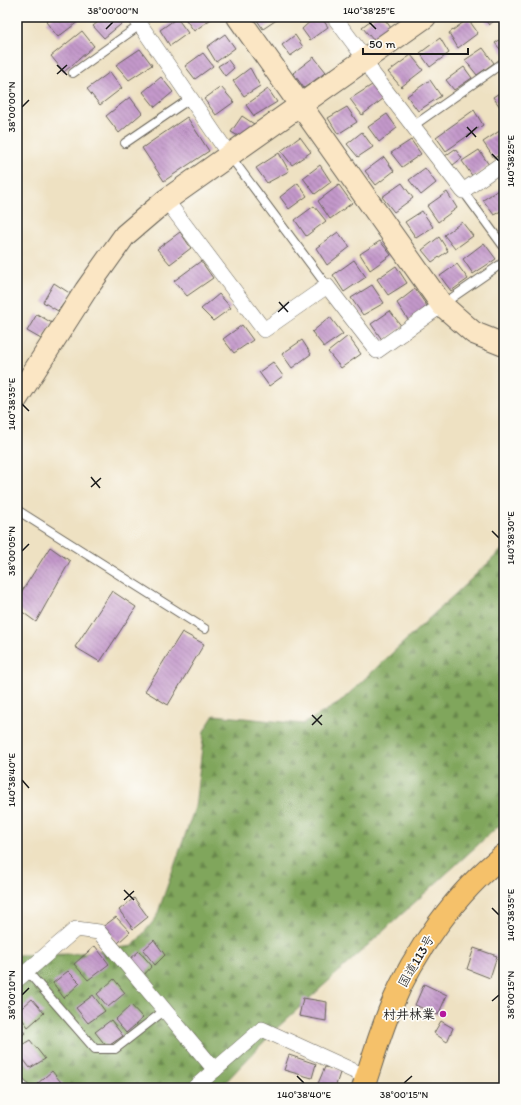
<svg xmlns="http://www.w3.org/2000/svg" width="521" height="1105" font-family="Itim,'Klee One',sans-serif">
	<defs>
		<pattern id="forest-firs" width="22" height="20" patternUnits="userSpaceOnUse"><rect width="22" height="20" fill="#80a65c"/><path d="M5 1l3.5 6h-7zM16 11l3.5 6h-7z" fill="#68864b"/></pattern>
		<pattern id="building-back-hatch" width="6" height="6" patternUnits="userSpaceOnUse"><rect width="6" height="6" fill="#c398ca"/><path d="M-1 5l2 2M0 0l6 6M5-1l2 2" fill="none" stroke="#9e7ba3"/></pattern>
	</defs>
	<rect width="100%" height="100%" fill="#fdfcf7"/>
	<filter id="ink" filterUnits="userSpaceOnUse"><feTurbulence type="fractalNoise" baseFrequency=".025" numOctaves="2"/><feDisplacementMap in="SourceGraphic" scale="8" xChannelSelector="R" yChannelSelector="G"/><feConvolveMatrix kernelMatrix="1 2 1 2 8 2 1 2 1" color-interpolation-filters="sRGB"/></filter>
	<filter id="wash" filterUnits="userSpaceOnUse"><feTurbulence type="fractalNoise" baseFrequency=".012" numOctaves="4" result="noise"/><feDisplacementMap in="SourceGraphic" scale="16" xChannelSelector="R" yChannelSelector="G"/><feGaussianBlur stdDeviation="0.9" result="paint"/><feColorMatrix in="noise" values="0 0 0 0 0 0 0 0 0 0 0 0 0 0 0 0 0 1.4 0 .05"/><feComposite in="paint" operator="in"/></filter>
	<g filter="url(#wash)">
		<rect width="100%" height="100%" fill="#eee1c2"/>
		<polygon fill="url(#forest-firs)" stroke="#4e613c" points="504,548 504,821 277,1028 220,1088 17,1088 17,955 72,954 133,946 156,918 195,807 204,731 214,715 303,724 339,703"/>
		<g id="blocks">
			<g fill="url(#building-back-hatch)">
				<polygon points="53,17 75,17 79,21 58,37 46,22"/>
				<polygon points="104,17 122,17 125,21 104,38 93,26"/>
				<polygon points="184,17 214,17 194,31"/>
				<polygon points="255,17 281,17 263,29"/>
				<polygon points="315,17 321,17 328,27 310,40 302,29"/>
				<polygon points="375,17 383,17 391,28 374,41 362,27"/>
				<polygon points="398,17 410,17 402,23"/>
				<polygon points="483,17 499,17 489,25"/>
				<polygon points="177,18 188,33 170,46 160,30"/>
				<polygon points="468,19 478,33 458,48 449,33"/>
				<polygon points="82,31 94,46 64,72 51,56"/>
				<polygon points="225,34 235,48 216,62 207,47"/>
				<polygon points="295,35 303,47 290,56 282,45"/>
				<polygon points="504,37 504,54 495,43"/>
				<polygon points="440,38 449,53 430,67 420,53"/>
				<polygon points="483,48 494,63 477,75 465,60"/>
				<polygon points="140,49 152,65 129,80 116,65"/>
				<polygon points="203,53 213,66 195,79 185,66"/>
				<polygon points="411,55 423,70 401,87 388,72"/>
				<polygon points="314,57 326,72 304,88 293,73"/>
				<polygon points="228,60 234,68 225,76 218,66"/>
				<polygon points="464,67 472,78 454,90 446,80"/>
				<polygon points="250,68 260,86 244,96 233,81"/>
				<polygon points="110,72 122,88 100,105 87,89"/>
				<polygon points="161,77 173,92 155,107 143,92"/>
				<polygon points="430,80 441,96 418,111 407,96"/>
				<polygon points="372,85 383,99 362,115 350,99"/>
				<polygon points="221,87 234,102 216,115 204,99"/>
				<polygon points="268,89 277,102 254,116 246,105"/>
				<polygon points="504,90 504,109 502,110 493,97"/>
				<polygon points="130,97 142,113 119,133 106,116"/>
				<polygon points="347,107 357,122 338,134 328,118"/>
				<polygon points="474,110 483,125 446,151 436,137"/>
				<polygon points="387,114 397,128 379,142 368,127"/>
				<polygon points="242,116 254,124 244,139 231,132"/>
				<polygon points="187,117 209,151 164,181 142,148"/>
				<polygon points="504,128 504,152 494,158 483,142"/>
				<polygon points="362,132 373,147 358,157 347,144"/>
				<polygon points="300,137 311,152 292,165 281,151"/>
				<polygon points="411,140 421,154 402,167 391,153"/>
				<polygon points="455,149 462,158 453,165 445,156"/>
				<polygon points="479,150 489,165 473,177 462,161"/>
				<polygon points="279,153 289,171 267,183 256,168"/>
				<polygon points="384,157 394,171 376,185 365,171"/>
				<polygon points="320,165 331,182 315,194 303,178"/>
				<polygon points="425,168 436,183 421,195 409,180"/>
				<polygon points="298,183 307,196 289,209 280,197"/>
				<polygon points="402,183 413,198 394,212 382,197"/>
				<polygon points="339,185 352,203 330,219 318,201"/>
				<polygon points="503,187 504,209 494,215 483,200"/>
				<polygon points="447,192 457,208 438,222 427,206"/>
				<polygon points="314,206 326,221 306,236 295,220"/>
				<polygon points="422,211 433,227 416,238 405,222"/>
				<polygon points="462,222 473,236 455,249 444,235"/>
				<polygon points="180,232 191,248 170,264 157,249"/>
				<polygon points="338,232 350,247 327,265 316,248"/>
				<polygon points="439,237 448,251 432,262 422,250"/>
				<polygon points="380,241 391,255 370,270 360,254"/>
				<polygon points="484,243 496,259 473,274 463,259"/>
				<polygon points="354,260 366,277 344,292 333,275"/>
				<polygon points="201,261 213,278 187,296 174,281"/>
				<polygon points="457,264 468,279 451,291 440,276"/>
				<polygon points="396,266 407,283 388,295 377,279"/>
				<polygon points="54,283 71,294 58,311 43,302"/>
				<polygon points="372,285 384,303 363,315 351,298"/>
				<polygon points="415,289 427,306 409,321 397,303"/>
				<polygon points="219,294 231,308 213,321 201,309"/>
				<polygon points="390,311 402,327 383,341 371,324"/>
				<polygon points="37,314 52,323 41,339 27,331"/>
				<polygon points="330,317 343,334 324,347 312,332"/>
				<polygon points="242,325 253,340 234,353 223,339"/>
				<polygon points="348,336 361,354 341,368 328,352"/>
				<polygon points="302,340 311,354 292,368 282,354"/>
				<polygon points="273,362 283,376 269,386 259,372"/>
				<polygon points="50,547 70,561 36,622 17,608 17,599"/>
				<polygon points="112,591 136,607 100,662 75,647"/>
				<polygon points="182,632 204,644 168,705 145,691"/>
				<polygon points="134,898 148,917 133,929 119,910"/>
				<polygon points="116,917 130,932 118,943 104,926"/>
				<polygon points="154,940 165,955 155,965 143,950"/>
				<polygon points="95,946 109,964 88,980 74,964"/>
				<polygon points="474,948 497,956 490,978 467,969"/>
				<polygon points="139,951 152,966 143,976 129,960"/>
				<polygon points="68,971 80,983 64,998 53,983"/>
				<polygon points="114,979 125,993 108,1007 97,994"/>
				<polygon points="424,984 447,995 438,1015 415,1005"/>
				<polygon points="93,995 105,1011 88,1023 76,1008"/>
				<polygon points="303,998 327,1002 326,1021 299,1016"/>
				<polygon points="32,999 44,1013 28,1027 17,1012"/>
				<polygon points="131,1005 143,1018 126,1033 115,1020"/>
				<polygon points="111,1020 123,1036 107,1047 95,1032"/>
				<polygon points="441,1021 453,1028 447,1042 434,1033"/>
				<polygon points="17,1023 25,1033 17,1040"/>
				<polygon points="30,1040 45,1059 30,1068 17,1051 17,1048"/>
				<polygon points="289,1055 316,1064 312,1078 284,1070"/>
				<polygon points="325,1067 341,1070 335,1088 321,1088 317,1086"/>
				<polygon points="52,1071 64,1086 62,1088 40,1088 37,1084"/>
			</g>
		</g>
	</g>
	<g filter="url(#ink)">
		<use href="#blocks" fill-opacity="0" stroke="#666156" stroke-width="1"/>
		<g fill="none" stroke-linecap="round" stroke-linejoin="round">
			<defs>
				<g id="lane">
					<polyline points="73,73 140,25"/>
					<polyline points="413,126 504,62"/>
					<polyline points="125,143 191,98"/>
					<polyline points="230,156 327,286"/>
					<polyline points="463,191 504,247"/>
					<polyline points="443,304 504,262"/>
					<polyline points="17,510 205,629"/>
					<polyline points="27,971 95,1049 115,1049 165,1010"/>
					<polyline points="17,1079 25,1088"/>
				</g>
				<g id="street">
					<polyline points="135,17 230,156"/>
					<polyline points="334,17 366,60 373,74 463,191 504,162"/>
					<polyline points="166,200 264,330 327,286 377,351 442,305"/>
					<polyline points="17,980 76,929 99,932 215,1070"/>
					<polyline points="194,1088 262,1029 367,1077"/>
				</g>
				<g id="secondary">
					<polyline points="238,17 442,305 474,333 504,345"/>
					<polyline points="17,398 86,290 125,235 166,200 425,17"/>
				</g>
				<path id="highway" d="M363,1088C372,1061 380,1033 391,1007C413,953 457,891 504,855"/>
			</defs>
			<use href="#lane" stroke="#666156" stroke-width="10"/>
			<use href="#street" stroke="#666156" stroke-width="16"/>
			<use href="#secondary" stroke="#666156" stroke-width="24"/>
			<use href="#highway" stroke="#666156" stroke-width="24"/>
			<use href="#lane" stroke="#fff" stroke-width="8"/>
			<use href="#street" stroke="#fff" stroke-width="15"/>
			<use href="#secondary" stroke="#fbe6c4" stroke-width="22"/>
			<use href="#highway" stroke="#f5c16b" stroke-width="22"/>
		</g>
	</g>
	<path fill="none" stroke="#1c1c1c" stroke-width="1.5" d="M369,22L376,29M106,29L113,22M57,65L67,75M57,74L67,65M22,107L29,100M467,127L476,137M466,137L477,127M492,154L499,161M279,302L288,312M278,312L289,302M22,404L29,411M91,477L100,488M91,487L101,478M492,531L499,538M22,551L29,544M312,715L322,725M312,725L322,715M22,780L29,788M124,890L134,900M124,900L134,891M492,908L499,915M22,995L29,988M492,1001L499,995M297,1076L304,1083M404,1083L412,1076"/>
	<circle fill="#b5179e" stroke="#fdfcf7" stroke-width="1.5" cx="443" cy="1014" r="4"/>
	<g text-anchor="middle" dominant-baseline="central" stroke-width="3.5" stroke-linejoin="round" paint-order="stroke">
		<g font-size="13" fill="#1c1c1c" stroke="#fdfcf7">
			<text transform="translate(416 961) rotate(-60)">国道113号</text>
		</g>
		<g font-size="13" font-weight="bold" fill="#1c1c1c" stroke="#fdfcf7" text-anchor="end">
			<text x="435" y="1014">村井林業</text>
		</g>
	</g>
	<rect width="521" height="1105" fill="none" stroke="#fdfcf7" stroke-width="44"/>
	<path d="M363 48v6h105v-6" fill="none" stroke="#1c1c1c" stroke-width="2"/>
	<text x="369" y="48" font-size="12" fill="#1c1c1c" stroke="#fdfcf7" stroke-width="3" paint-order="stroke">50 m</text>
	<rect x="22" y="22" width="477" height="1061" fill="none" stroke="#1c1c1c" stroke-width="1.5"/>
	<g font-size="10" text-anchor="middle" fill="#1c1c1c">
		<text x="113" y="14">38°00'00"N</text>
		<text x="369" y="14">140°38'25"E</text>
		<text transform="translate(11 107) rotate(-90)" y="4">38°00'00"N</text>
		<text transform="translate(510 161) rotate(-90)" y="4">140°38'25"E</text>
		<text transform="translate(11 404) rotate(-90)" y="4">140°38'35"E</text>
		<text transform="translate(510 538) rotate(-90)" y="4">140°38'30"E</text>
		<text transform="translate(11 551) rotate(-90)" y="4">38°00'05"N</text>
		<text transform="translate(11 780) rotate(-90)" y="4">140°38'40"E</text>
		<text transform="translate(510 915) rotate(-90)" y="4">140°38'35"E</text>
		<text transform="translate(510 995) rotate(-90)" y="4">38°00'15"N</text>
		<text transform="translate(11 995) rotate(-90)" y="4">38°00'10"N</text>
		<text x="304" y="1098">140°38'40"E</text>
		<text x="404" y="1098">38°00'15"N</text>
	</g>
</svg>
